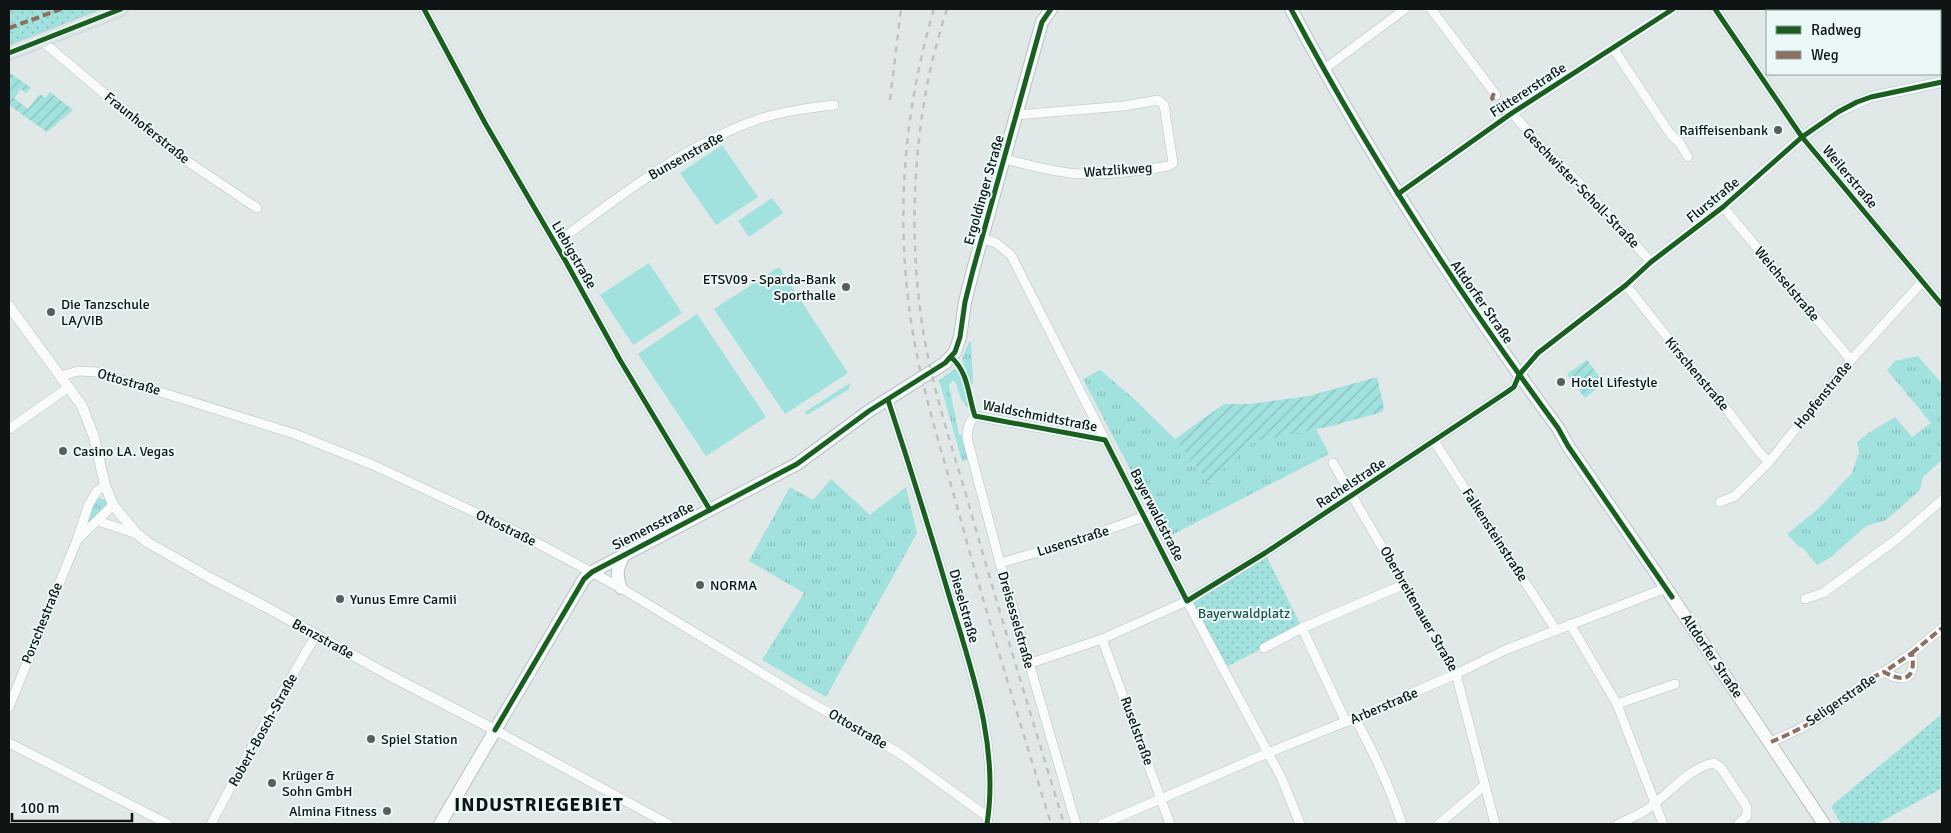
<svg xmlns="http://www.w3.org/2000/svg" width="1951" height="833" font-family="Signika,sans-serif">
	<defs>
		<pattern id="grass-tufts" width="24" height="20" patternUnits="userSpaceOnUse" patternTransform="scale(1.25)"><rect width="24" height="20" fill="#a1e1de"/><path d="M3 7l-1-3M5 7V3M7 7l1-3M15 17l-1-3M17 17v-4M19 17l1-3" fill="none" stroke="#89c0be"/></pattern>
		<pattern id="park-dots" width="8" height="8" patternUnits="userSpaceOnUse" patternTransform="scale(1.25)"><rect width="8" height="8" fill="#a1e1de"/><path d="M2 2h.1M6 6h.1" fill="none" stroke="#89c0be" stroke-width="1.8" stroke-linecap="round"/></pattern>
		<pattern id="garden-furrows" width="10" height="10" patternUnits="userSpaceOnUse" patternTransform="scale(1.25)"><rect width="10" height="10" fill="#a1e1de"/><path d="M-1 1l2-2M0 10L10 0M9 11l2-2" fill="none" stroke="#89c0be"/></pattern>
	</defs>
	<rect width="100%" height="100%" fill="#e0e8e8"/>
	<g fill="url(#grass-tufts)">
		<polygon points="969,342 971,342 973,384 970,385 962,359"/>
		<polygon points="1918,356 1942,384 1942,460 1923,477 1920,490 1886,520 1866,526 1831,557 1817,565 1803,548 1799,547 1787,534 1817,510 1852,473 1859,452 1857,442 1870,432 1895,417 1912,437 1931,423 1887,370 1895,361"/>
		<polygon points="955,369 960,371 969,407 968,408 961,399 956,383 953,380 949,385 959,435 963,435 967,460 962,461 939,380"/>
		<polygon points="1100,370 1132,397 1175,439 1209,483 1252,442 1316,429 1329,454 1166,538 1083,379"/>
		<polygon points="831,479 870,515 906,487 917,533 826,697 762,660 804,593 749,561 790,487 813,500"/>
		<path d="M99,498L106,500L107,504L86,526C87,516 91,504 99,498Z"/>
	</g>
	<g fill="url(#park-dots)">
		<polygon points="9,9 103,9 9,45"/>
		<polygon points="1265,553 1302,628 1224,668 1187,601"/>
		<polygon points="1942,714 1942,788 1877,824 1841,824 1831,806"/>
	</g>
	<g fill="url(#garden-furrows)">
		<polygon points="9,72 31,88 26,93 21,89 14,98 28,109 40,94 45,98 50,92 73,110 47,132 9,105"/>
		<polygon points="1587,360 1604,383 1585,398 1567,374"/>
		<polygon points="1377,377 1384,408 1382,412 1332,426 1252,442 1209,483 1175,439 1224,404 1250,404 1309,396"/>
	</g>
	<g fill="#a1e1de">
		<polygon points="722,145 758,197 716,225 680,173"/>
		<polygon points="772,198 783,213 749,237 738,221"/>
		<polygon points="649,263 682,313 633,345 600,295"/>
		<polygon points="779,267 848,373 785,414 714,309"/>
		<polygon points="697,314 766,417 706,456 638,354"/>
		<polygon points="850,383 849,389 807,415 805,412"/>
	</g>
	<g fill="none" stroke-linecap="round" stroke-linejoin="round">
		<defs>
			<g id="minor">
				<polyline points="424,9 485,123 566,262 620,360 710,510"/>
				<polyline points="1431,9 1496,95"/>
				<polyline points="1715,9 1802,137 1942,305"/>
				<polyline points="42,41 172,151 257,208"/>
				<polyline points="1613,48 1671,135 1679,142 1688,157"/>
				<polyline points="1323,70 1405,9"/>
				<polyline points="1512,113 1542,147 1579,183 1651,262"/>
				<path d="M1005,159C1033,166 1063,175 1092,174C1118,174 1144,170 1169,166L1173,163L1164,105L1158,100L1124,106L1016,115"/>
				<polyline points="1723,207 1851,360"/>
				<polyline points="982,238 996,243 1011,255 1187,601 1282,779 1300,824"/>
				<path d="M555,244C617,198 686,144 759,119C784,111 809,108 834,105"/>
				<polyline points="1626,285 1675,347 1720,401 1760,453 1769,462"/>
				<polyline points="61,376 78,371 96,372 295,434 373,465 513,530 621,588 803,698 899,753 988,817"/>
				<path d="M888,400C910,467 931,534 951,602C973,674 999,748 987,824"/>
				<polyline points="9,429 69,387"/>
				<polyline points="1434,441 1556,630"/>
				<polyline points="1333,463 1456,674 1495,824"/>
				<polyline points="1720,502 1735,496 1769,462 1851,360 1923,281"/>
				<polyline points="98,521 137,534"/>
				<polyline points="77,540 113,505"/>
				<polyline points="1000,563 1073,542 1146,516"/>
				<polyline points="1805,599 1823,593 1897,539 1942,500"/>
				<polyline points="1570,624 1617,704 1663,824"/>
				<polyline points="1302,628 1346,722"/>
				<polyline points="1102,639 1170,824"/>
				<polyline points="1264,648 1302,628 1405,584"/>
				<polyline points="1912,653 1942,628"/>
				<polyline points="1028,664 1102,639 1187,601 1265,553 1507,392 1514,387 1519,375"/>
				<polyline points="1617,704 1675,684"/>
				<polyline points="9,707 77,540 89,504 97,491 105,485"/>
				<path d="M1355,718C1374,753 1390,787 1402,824"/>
				<polyline points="495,730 668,824"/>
				<path d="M1771,742C1792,733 1815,722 1833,708C1850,695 1863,681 1884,672C1906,684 1916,678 1912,653L1884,672"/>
				<polyline points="9,743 168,824"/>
				<polyline points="211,824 268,717 316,635"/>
				<path d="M1076,824L1000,563L967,438C967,429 969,422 975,416L1105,440"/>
				<polyline points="1102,824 1268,753 1355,718 1456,674 1505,650 1666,588"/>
				<polyline points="1439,824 1485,785"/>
				<path d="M1618,824C1627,820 1638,815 1646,810C1667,796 1689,767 1714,763L1721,768L1747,807V816L1738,824"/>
			</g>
			<g id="tertiary">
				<polyline points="1398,194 1512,113 1673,9"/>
				<polyline points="9,306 82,406 94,437 105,485 113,505 137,534 147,542 212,579 266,607 385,673 495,730"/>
				<polyline points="1519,375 1538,353 1626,285 1651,262 1723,207 1802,137 1838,112 1871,97 1942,82"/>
			</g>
			<g id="secondary">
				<path d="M1291,9C1370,158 1458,292 1558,428L1568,446L1654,570L1824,824"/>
				<path d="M621,588C615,574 618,567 624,554"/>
				<polyline points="440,824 584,579 592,572 797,464 869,411 945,363 955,352 960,337 965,302 973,270 1042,22 1051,9"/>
			</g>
			<polyline id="primary" points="9,53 121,9"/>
		</defs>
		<use href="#minor" stroke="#bbc0c0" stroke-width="10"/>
		<use href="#tertiary" stroke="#bbc0c0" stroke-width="11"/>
		<use href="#secondary" stroke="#bbc0c0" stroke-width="14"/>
		<use href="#primary" stroke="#bfc4c4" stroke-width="15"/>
		<use href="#minor" stroke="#fafcfc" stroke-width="9"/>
		<use href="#tertiary" stroke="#fafcfc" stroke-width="10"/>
		<use href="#secondary" stroke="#fafcfc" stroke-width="12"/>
		<use href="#primary" stroke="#dce5e5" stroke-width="14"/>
		<g stroke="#c0c3c3" stroke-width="2.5" stroke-dasharray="6 6" stroke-linecap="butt">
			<path d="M934,9C901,120 894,236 916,350C927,407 945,462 960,517C988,620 1020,722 1051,824"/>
			<path d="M947,9C939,34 932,60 927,86C913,159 911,236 920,309C928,376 950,440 969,505C999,612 1032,718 1064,824"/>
			<polyline points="890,100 901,9"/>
		</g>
		<g stroke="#8d6e63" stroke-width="4" stroke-dasharray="8 4" stroke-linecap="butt">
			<polyline points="9,28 61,9"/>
			<polyline points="1494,93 1492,98 1505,117"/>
			<polyline points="1912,653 1942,628"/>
			<path d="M1771,742C1792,733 1815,722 1833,708C1850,695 1863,681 1884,672C1906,684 1916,678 1912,653L1884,672"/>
		</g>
		<defs>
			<g id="cycleway">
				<polyline points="424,9 485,123 566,262 620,360 710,510"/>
				<path d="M1291,9C1370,158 1458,292 1558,428L1568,446L1672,597"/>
				<polyline points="1715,9 1802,137 1942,305"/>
				<polyline points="9,53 121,9"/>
				<polyline points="1398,194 1512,113 1673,9"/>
				<path d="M951,357C969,373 968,396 975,416L1105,440L1187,601L1265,553L1507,392L1514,387L1519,375L1538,353L1626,285L1651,262L1723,207L1802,137L1838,112L1857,102L1871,97L1942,82"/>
				<path d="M888,400C910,467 931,534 951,602C973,674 999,748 987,824"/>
				<polyline points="495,730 584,579 592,572 797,464 869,411 945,363 955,352 960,337 965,302 973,270 1042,22 1051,9"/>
			</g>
		</defs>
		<use href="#cycleway" stroke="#eaf9f8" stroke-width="8"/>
		<use href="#cycleway" stroke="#1b5e20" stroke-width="5"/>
	</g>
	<g fill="#585e5e" stroke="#eaf9f8" stroke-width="2">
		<circle cx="1778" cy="130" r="5"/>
		<circle cx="846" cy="287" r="5"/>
		<circle cx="51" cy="312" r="5"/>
		<circle cx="1561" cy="382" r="5"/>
		<circle cx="63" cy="451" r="5"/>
		<circle cx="700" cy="585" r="5"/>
		<circle cx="340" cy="599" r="5"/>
		<circle cx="371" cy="739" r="5"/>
		<circle cx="272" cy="783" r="5"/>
		<circle cx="387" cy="811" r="5"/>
	</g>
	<g text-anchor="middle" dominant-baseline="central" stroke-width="4" stroke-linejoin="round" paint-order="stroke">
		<g font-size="14" fill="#0f1414" stroke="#eaf9f8">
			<text transform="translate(1528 90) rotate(-33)">Füttererstraße</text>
			<text transform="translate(147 128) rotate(39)">Fraunhoferstraße</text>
			<text transform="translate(686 156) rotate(-29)">Bunsenstraße</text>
			<text transform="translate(1118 170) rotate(-4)">Watzlikweg</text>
			<text transform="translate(1850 177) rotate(50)">Weilerstraße</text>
			<text transform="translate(1581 188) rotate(46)">Geschwister-Scholl-Straße</text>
			<text transform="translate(984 190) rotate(-74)">Ergoldinger Straße</text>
			<text transform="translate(1713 200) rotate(-39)">Flurstraße</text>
			<text transform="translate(574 255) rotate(60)">Liebigstraße</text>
			<text transform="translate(1787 284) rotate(50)">Weichselstraße</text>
			<text transform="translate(1482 302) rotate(55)">Altdorfer Straße</text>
			<text transform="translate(1697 374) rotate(50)">Kirschenstraße</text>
			<text transform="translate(129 382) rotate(16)">Ottostraße</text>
			<text transform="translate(1823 395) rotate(-51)">Hopfenstraße</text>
			<text transform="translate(1040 416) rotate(11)">Waldschmidtstraße</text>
			<text transform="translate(1351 483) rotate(-33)">Rachelstraße</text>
			<text transform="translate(1157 515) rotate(63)">Bayerwaldstraße</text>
			<text transform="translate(653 526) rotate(-27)">Siemensstraße</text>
			<text transform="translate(506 528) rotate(26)">Ottostraße</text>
			<text transform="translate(1495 535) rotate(57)">Falkensteinstraße</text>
			<text transform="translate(1073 541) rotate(-17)">Lusenstraße</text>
			<text transform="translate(964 606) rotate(74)">Dieselstraße</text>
			<text transform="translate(1419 609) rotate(60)">Oberbreitenauer Straße</text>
			<text transform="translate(1016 620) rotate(74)">Dreisesselstraße</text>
			<text transform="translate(42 623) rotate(-68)">Porschestraße</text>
			<text transform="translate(323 639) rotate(29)">Benzstraße</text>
			<text transform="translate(1712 656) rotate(56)">Altdorfer Straße</text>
			<text transform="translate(1841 700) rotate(-34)">Seligerstraße</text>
			<text transform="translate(1384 706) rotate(-23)">Arberstraße</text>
			<text transform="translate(858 729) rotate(30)">Ottostraße</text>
			<text transform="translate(263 730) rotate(-61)">Robert-Bosch-Straße</text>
			<text transform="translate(1137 731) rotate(70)">Ruselstraße</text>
		</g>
		<g font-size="14" fill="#0f1414" stroke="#eaf9f8" text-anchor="start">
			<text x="1768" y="130" text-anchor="end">Raiffeisenbank</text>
			<text x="836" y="279" text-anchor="end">ETSV09 - Sparda-Bank<tspan x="836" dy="16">Sporthalle</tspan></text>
			<text x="61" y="304">Die Tanzschule<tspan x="61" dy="16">LA/VIB</tspan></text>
			<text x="1571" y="382">Hotel Lifestyle</text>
			<text x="73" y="451">Casino LA. Vegas</text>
			<text x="710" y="585">NORMA</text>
			<text x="350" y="599">Yunus Emre Camii</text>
			<text x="381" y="739">Spiel Station</text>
			<text x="282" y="775">Krüger &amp;<tspan x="282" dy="16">Sohn GmbH</tspan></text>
			<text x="377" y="811" text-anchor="end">Almina Fitness</text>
		</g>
		<g font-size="14" fill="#235452" stroke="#eaf9f8">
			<text x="1244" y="613">Bayerwaldplatz</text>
		</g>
		<g font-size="19" font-weight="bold" letter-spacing="1" fill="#0f1414" stroke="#eaf9f8">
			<text x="539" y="805">INDUSTRIEGEBIET</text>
		</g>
	</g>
	<rect width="1951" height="833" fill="none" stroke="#0f1414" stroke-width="20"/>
	<rect x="1766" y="10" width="175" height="65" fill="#eaf9f8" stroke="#929d9d"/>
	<rect x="1776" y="26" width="25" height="8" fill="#1b5e20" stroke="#929d9d"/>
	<text x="1811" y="35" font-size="15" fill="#0f1414">Radweg</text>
	<rect x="1776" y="51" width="25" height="8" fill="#8d6e63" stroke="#929d9d"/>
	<text x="1811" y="60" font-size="15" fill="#0f1414">Weg</text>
	<path d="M12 813v8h120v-8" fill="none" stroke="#0f1414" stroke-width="2.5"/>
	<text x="20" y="813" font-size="15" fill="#0f1414" stroke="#eaf9f8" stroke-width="4" paint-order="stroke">100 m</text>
</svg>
